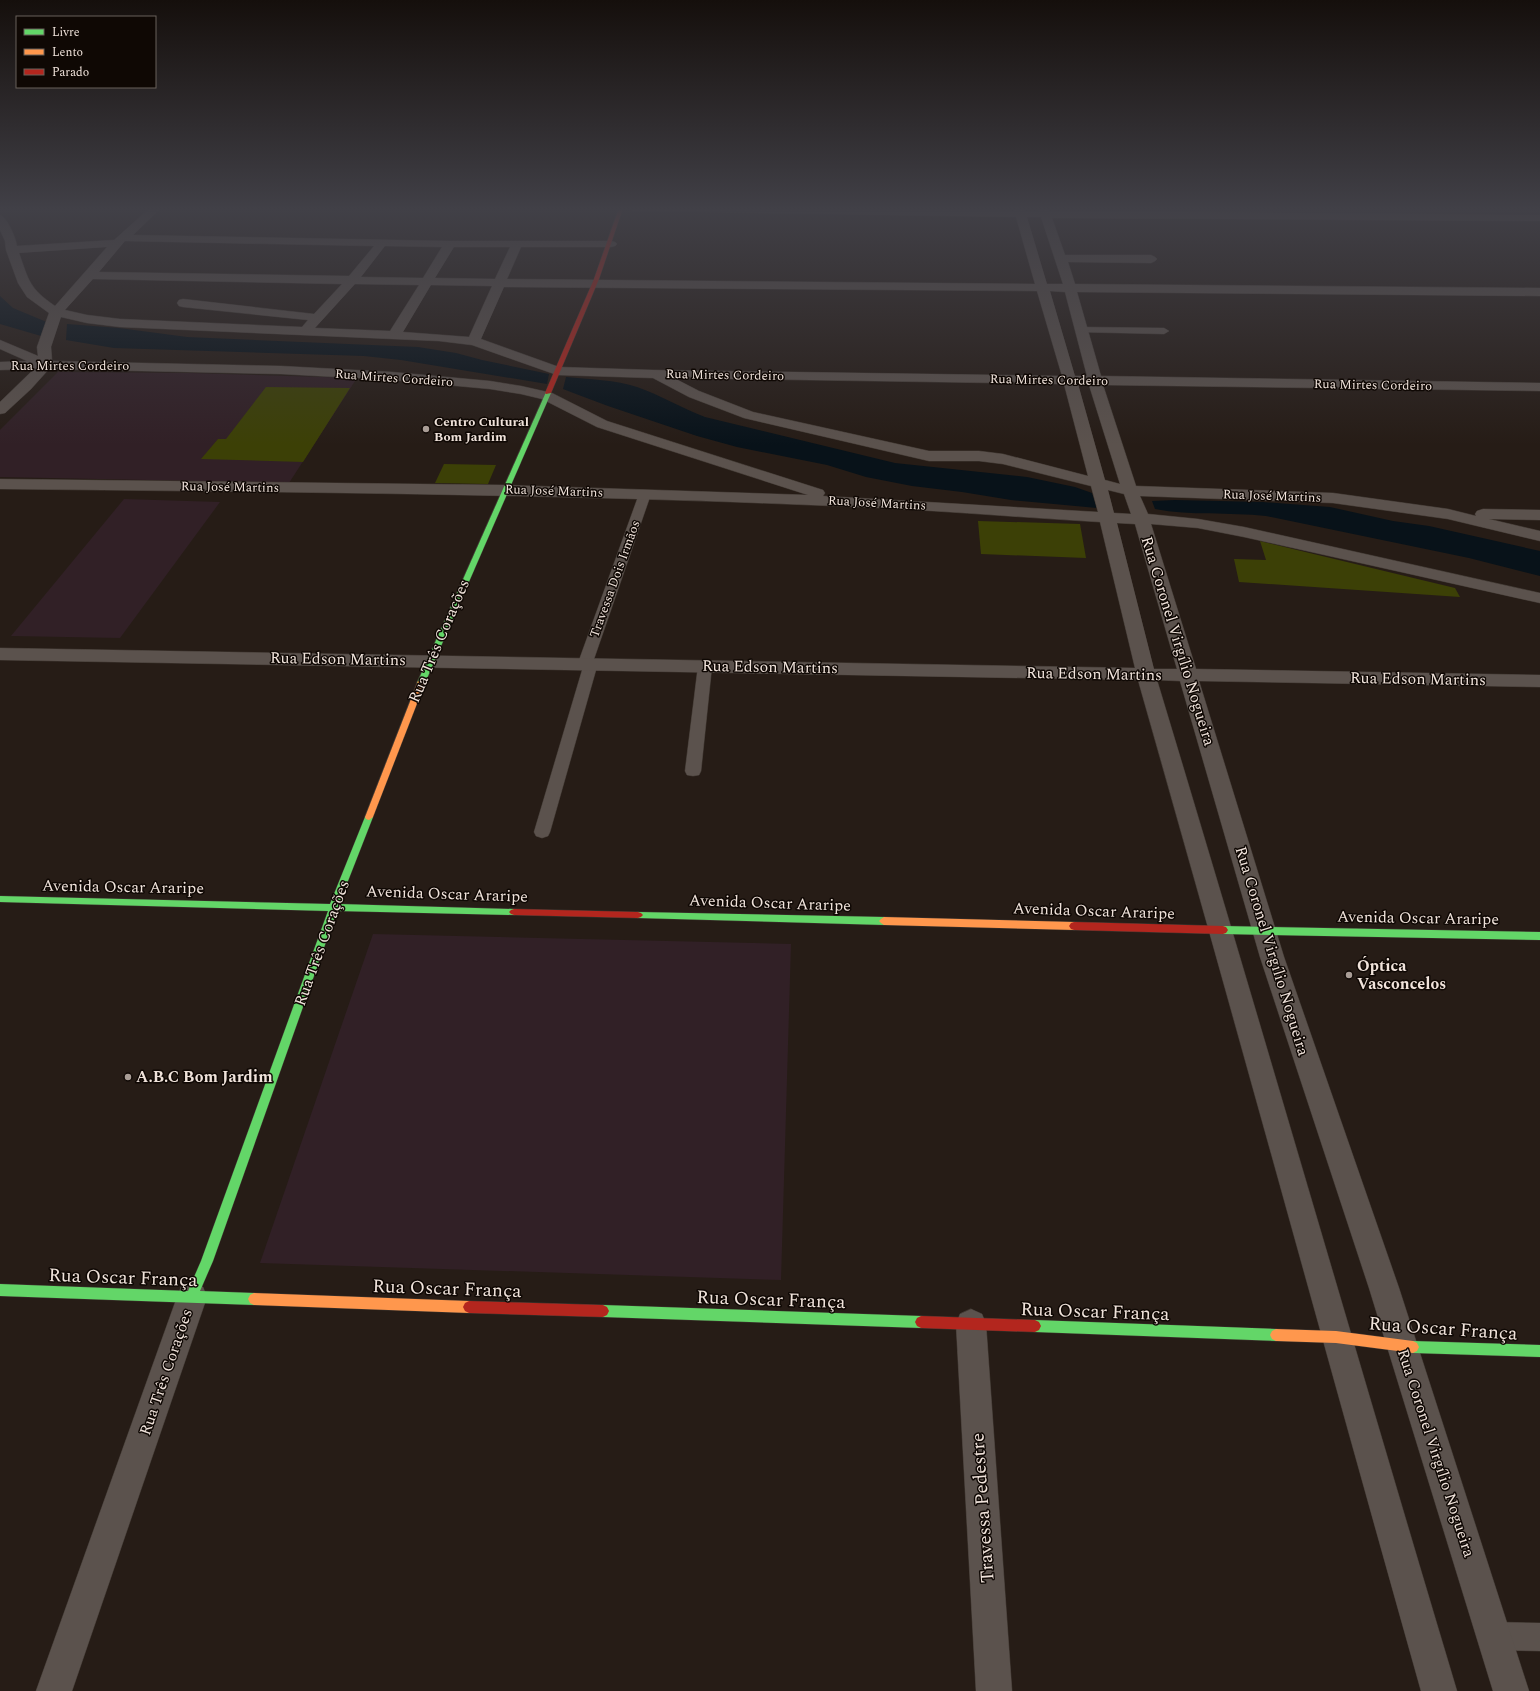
<svg xmlns="http://www.w3.org/2000/svg" width="1540" height="1691" font-family="Spectral,serif">
	<rect width="100%" height="100%" fill="#261c16"/>
	<g fill="#312026">
		<polygon points="58,372 189,373 357,378 289,483 0,477 0,430"/>
		<polygon points="124,499 220,502 120,638 11,636"/>
		<polygon points="373,934 791,944 781,1280 260,1263"/>
	</g>
	<g fill="#3c4006">
		<polygon points="266,387 350,388 303,462 201,459 218,439 226,439"/>
		<polygon points="444,464 496,465 488,484 435,483"/>
		<polygon points="978,521 1080,524 1086,558 981,554"/>
		<polygon points="1260,541 1455,588 1460,597 1239,582 1234,559 1266,560"/>
	</g>
	<g fill="#081219">
		<polygon points="0,296 13,308 49,323 48,338 0,324"/>
		<polygon points="67,324 119,328 187,337 418,347 456,353 482,360 549,374 547,384 401,360 364,356 114,348 66,340"/>
		<path d="M566,377C587,379 617,380 637,387C660,395 682,408 705,417L895,463L1027,477L1075,487L1092,493L1097,508L1011,500L962,492L912,486L866,477L827,465L737,447L697,436L608,406L576,394L563,389Z"/>
		<path d="M1175,500L1263,502L1330,507L1393,521L1429,526L1540,551V576L1469,558L1266,516C1229,512 1191,516 1155,509L1152,501Z"/>
	</g>
	<g fill="none" stroke-linecap="round" stroke-linejoin="round">
		<defs>
			<g id="lane">
				<polygon points="1081,327 1164,328 1169,331 1164,334 1077,332 1076,330"/>
				<polygon points="645,490 649,491 651,494 594,659 598,663 550,832 548,836 542,838 536,836 534,832 583,667 578,663 639,494 641,491"/>
				<polygon points="705,662 710,663 712,666 701,771 699,775 693,776 687,775 685,771 698,666 700,663"/>
				<polygon points="1494,1622 1540,1623 1540,1651 1494,1650 1484,1646 1480,1636 1484,1626"/>
			</g>
			<g id="street">
				<path d="M150,208H161L133,235L450,241H611L615,242L617,244L615,246L611,247H521L507,279L1035,284L1016,217L632,211L627,208H843L1014,211V208H1024L1025,211H1038L1037,208H1047L1049,211L1540,215V221H1537L1052,218L1065,255H1151L1155,257L1157,259L1155,261L1151,263L1068,262L1075,284L1540,288V296L1077,292L1101,376L1540,383V391L1103,385L1136,486L1333,493L1448,509L1476,516L1475,514L1477,511L1483,509L1540,510V520L1489,519L1540,531V541L1448,519L1333,503L1140,496L1148,514L1198,519L1244,527L1540,593V603L1244,537L1198,528L1151,524L1196,669L1540,675V687L1199,681L1284,957L1399,1288L1529,1691H1493L1369,1288L1260,957L1180,681L1157,680C1259,1017 1356,1354 1457,1691H1421C1326,1354 1234,1016 1138,680L0,660V648L1135,668L1100,522C1012,517 923,509 835,506C557,494 278,492 0,489V479L504,485L808,495L597,427L542,399L521,394L490,389L392,380L281,374L49,369L31,389L5,413L0,414V402L34,369L0,370V362L27,361L0,349V340L38,356L37,347L49,313L27,297L18,283L6,250L5,241L0,230V215C7,217 16,238 17,246L114,240ZM1027,217H1041L1063,284H1047ZM125,241L374,246L349,276L99,272ZM385,246L442,247L423,278L361,277ZM107,247L55,306C29,288 29,281 19,253ZM454,247H510L495,279L435,278ZM93,279L342,284L314,314L183,299L179,300L177,303L179,306L183,307L308,320L302,327L120,319L87,315L65,310ZM355,284L419,285L390,331L315,328ZM431,285L492,286L469,337L403,332ZM504,287L1037,291L1062,376L653,370L559,367L481,339ZM1050,291L1065,292L1087,376H1075ZM61,317L87,323L120,327L439,341L472,345L557,375L653,378L689,397L744,418L929,461H979L1003,464L1091,486L1098,512L823,496L825,493L823,490L607,421L552,393L521,386L490,381L392,372L281,366L52,361L51,347ZM674,378L1064,384L1088,476L1003,454L979,451H929L753,412L699,391ZM1078,384L1089,385L1120,484L1105,480ZM1108,490L1124,494L1131,514L1114,513ZM1117,523L1135,524L1177,669H1154Z"/>
				<polygon points="192,1283 203,1287 207,1297 72,1691 36,1691 177,1297 181,1287"/>
				<polygon points="971,1309 982,1314 986,1324 1012,1691 976,1691 956,1324 960,1314"/>
			</g>
			<g id="fast">
				<polygon points="546,392 551,393 425,683 424,685 418,685 417,683"/>
				<polygon points="369,814 373,817 339,904 514,909 517,910 519,912 517,914 514,915 337,911 213,1261 200,1291 254,1293 258,1295 260,1299 258,1303 254,1305 0,1296 0,1284 188,1291 201,1261 328,911 0,902 0,896 330,904 365,817"/>
				<polygon points="638,912 884,917 887,919 889,921 887,923 884,925 638,918 635,917 633,915 635,913"/>
				<polygon points="1223,926 1540,932 1540,940 1223,934 1220,933 1218,930 1220,927"/>
				<polygon points="603,1305 921,1316 925,1318 927,1322 925,1326 921,1328 603,1317 599,1315 597,1311 599,1307"/>
				<polygon points="1035,1320 1276,1329 1280,1331 1282,1335 1280,1339 1276,1341 1035,1332 1031,1330 1029,1326 1031,1322"/>
				<polygon points="1413,1341 1540,1345 1540,1357 1413,1353 1409,1351 1407,1347 1409,1343"/>
			</g>
			<g id="slow">
				<polygon points="418,681 424,681 425,683 373,817 369,820 366,819 365,817"/>
				<polygon points="884,917 1074,922 1077,923 1079,926 1077,929 1074,930 884,925 881,923 879,921 881,919"/>
				<polygon points="254,1293 469,1301 473,1303 475,1307 473,1311 469,1313 254,1305 250,1303 248,1299 250,1295"/>
				<polygon points="1276,1329 1336,1331 1413,1341 1417,1343 1419,1347 1417,1351 1413,1353 1336,1343 1276,1341 1272,1339 1270,1335 1272,1331"/>
			</g>
			<g id="jam">
				<polygon points="619,208 623,208 599,279 551,393 546,394 545,393 594,279"/>
				<polygon points="514,909 638,912 641,913 643,915 641,917 638,918 514,915 511,914 509,912 511,910"/>
				<polygon points="1074,922 1223,926 1226,927 1228,930 1226,933 1223,934 1074,930 1071,929 1069,926 1071,923"/>
				<polygon points="469,1301 603,1305 607,1307 609,1311 607,1315 603,1317 469,1313 465,1311 463,1307 465,1303"/>
				<polygon points="921,1316 1035,1320 1039,1322 1041,1326 1039,1330 1035,1332 921,1328 917,1326 915,1322 917,1318"/>
			</g>
		</defs>
		<use href="#lane" stroke="#403832" stroke-width="1"/>
		<use href="#street" stroke="#403832" stroke-width="1"/>
		<use href="#fast" stroke="#403832" stroke-width="1"/>
		<use href="#slow" stroke="#403832" stroke-width="1"/>
		<use href="#jam" stroke="#403832" stroke-width="1"/>
		<use href="#lane" fill="#5b524d" fill-rule="evenodd"/>
		<use href="#street" fill="#5b524d" fill-rule="evenodd"/>
		<use href="#fast" fill="#63d668" fill-rule="evenodd"/>
		<use href="#slow" fill="#ff974d" fill-rule="evenodd"/>
		<use href="#jam" fill="#b3261e" fill-rule="evenodd"/>
	</g>
	<linearGradient id="sky" x2="0" y2="1"><stop stop-color="#150f0c"/><stop offset="0.47" stop-color="#414047"/><stop offset="1" stop-color="#414047" stop-opacity="0"/></linearGradient>
	<rect width="1540" height="445" fill="url(#sky)"/>
	<g fill="#a99d96" stroke="#0f0804" stroke-width="1.5">
		<circle cx="426" cy="429" r="4"/>
		<circle cx="1349" cy="975" r="4"/>
		<circle cx="128" cy="1077" r="4"/>
	</g>
	<g text-anchor="middle" dominant-baseline="central" stroke-width="3" stroke-linejoin="round" paint-order="stroke">
		<g font-size="13" fill="#f0e3db" stroke="#0f0804">
			<text x="70" y="366">Rua Mirtes Cordeiro</text>
			<text transform="translate(725 375) rotate(1)">Rua Mirtes Cordeiro</text>
			<text transform="translate(394 378) rotate(4)">Rua Mirtes Cordeiro</text>
			<text transform="translate(1049 380) rotate(1)">Rua Mirtes Cordeiro</text>
			<text transform="translate(1373 385) rotate(1)">Rua Mirtes Cordeiro</text>
			<text transform="translate(230 487) rotate(1)">Rua José Martins</text>
			<text transform="translate(554 491) rotate(2)">Rua José Martins</text>
			<text transform="translate(1272 496) rotate(2)">Rua José Martins</text>
			<text transform="translate(877 503) rotate(3)">Rua José Martins</text>
			<text transform="translate(615 579) rotate(-70)">Travessa Dois Irmãos</text>
		</g>
		<g font-size="13" font-weight="bold" fill="#f0e3db" stroke="#0f0804" text-anchor="start">
			<text x="434" y="422">Centro Cultural<tspan x="434" dy="15">Bom Jardim</tspan></text>
		</g>
		<g font-size="16" fill="#f0e3db" stroke="#0f0804">
			<text transform="translate(439 641) rotate(-67)">Rua Três Corações</text>
			<text transform="translate(1178 641) rotate(73)">Rua Coronel Virgílio Nogueira</text>
			<text transform="translate(338 659) rotate(1)">Rua Edson Martins</text>
			<text transform="translate(770 667) rotate(1)">Rua Edson Martins</text>
			<text transform="translate(1094 674) rotate(1)">Rua Edson Martins</text>
			<text transform="translate(1418 679) rotate(1)">Rua Edson Martins</text>
			<text transform="translate(123 887) rotate(1)">Avenida Oscar Araripe</text>
			<text transform="translate(447 894) rotate(2)">Avenida Oscar Araripe</text>
			<text transform="translate(770 903) rotate(2)">Avenida Oscar Araripe</text>
			<text transform="translate(1094 911) rotate(2)">Avenida Oscar Araripe</text>
			<text transform="translate(1418 918) rotate(1)">Avenida Oscar Araripe</text>
			<text transform="translate(322 943) rotate(-70)">Rua Três Corações</text>
			<text transform="translate(1272 951) rotate(73)">Rua Coronel Virgílio Nogueira</text>
			<text transform="translate(166 1372) rotate(-71)">Rua Três Corações</text>
			<text transform="translate(1436 1453) rotate(72)">Rua Coronel Virgílio Nogueira</text>
		</g>
		<g font-size="16" font-weight="bold" fill="#f0e3db" stroke="#0f0804" text-anchor="start">
			<text x="1357" y="966">Óptica<tspan x="1357" dy="18">Vasconcelos</tspan></text>
			<text x="136" y="1077">A.B.C Bom Jardim</text>
		</g>
		<g font-size="19" fill="#f0e3db" stroke="#0f0804">
			<text transform="translate(123 1278) rotate(2)">Rua Oscar França</text>
			<text transform="translate(447 1289) rotate(2)">Rua Oscar França</text>
			<text transform="translate(771 1300) rotate(2)">Rua Oscar França</text>
			<text transform="translate(1095 1312) rotate(2)">Rua Oscar França</text>
			<text transform="translate(1443 1329) rotate(4)">Rua Oscar França</text>
			<text transform="translate(983 1508) rotate(-94)">Travessa Pedestre</text>
		</g>
	</g>
	<rect x="16" y="16" width="140" height="72" fill="#0f0804" stroke="#69605a"/>
	<rect x="24" y="29" width="20" height="6" fill="#63d668" stroke="#69605a"/>
	<text x="52" y="36" font-size="12" fill="#f0e3db">Livre</text>
	<rect x="24" y="49" width="20" height="6" fill="#ff974d" stroke="#69605a"/>
	<text x="52" y="56" font-size="12" fill="#f0e3db">Lento</text>
	<rect x="24" y="69" width="20" height="6" fill="#b3261e" stroke="#69605a"/>
	<text x="52" y="76" font-size="12" fill="#f0e3db">Parado</text>
</svg>
